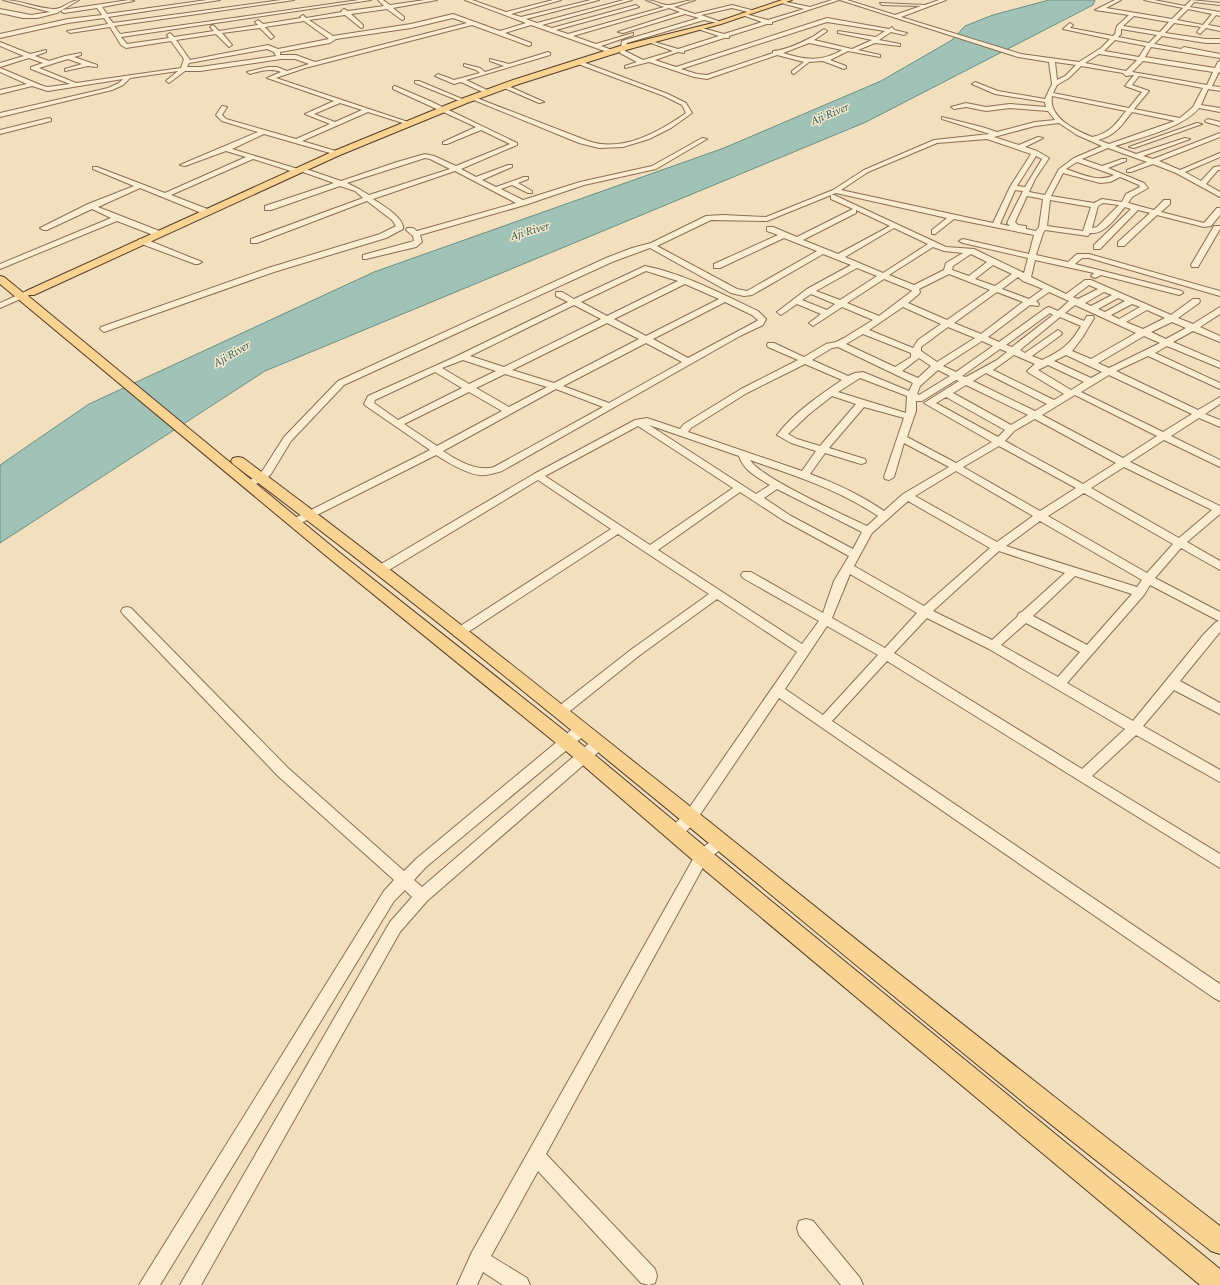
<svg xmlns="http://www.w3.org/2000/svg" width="1220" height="1285" font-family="'Source Serif 4',serif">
	<rect width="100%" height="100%" fill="#f1dfbd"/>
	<polygon fill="#a1c2b7" stroke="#689084" points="1049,0 1095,0 1093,5 866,122 265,371 0,543 0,465 89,404 374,272 724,148 881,81 952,40 965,26 993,15"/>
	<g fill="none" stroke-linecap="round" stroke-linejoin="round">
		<defs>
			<g id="minor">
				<path d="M3,0C20,0 36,8 53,9C62,10 70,0 79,0L57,13L37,18H23L0,13V9L31,15L50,12Z"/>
				<path d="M129,0L134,1L102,7L107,14L207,0H220L108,17L113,23L281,0H294L114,26L120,34L359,0H371L121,37L127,44L169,38L167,35L170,33L174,37L214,31L210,27L213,25L219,31L258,25L255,22L258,20L263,24L301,18L300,17L303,15L306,18L342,12L341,11L344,9L348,11L384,6L378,0H383L390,5L425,0H437L393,8L404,17V19L402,20L387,9L351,14L363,25V27L361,28L345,15L309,20L333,36L411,24L453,14L500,31L526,23L465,0H472L506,12L553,0H561L511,14L521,17L591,0H599L526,19L537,23L624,0H632L542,25L552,28L636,5L639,7L556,30L568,34L664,7L646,0C654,0 663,6 670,5C679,4 686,0 695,0L674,7L695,14L732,5L755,11L752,13L732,8L701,15L721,22V24L704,20L627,43L625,51L643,60L673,51L651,43V41L678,49L719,36L698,29V27L724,34L762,22L742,15V13L768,20L804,9L781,3V1L810,7L832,0H839L772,22V24H767L729,36V38H724L684,51V53L678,52L655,60L676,67L827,18L889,29L892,27L894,30L907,33L904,35L891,32L879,40L900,44V46L875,43L858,50L880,55V57L848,51L830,60L846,66V68L844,69L823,61L809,62L794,74L792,73V71L804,62L777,55L707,79L694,77L649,62L625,68V66L637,62L620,53L622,41L699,18L685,14L623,33L618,32L680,12L669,8L573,36L596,44L633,33V35L601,46L615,51V53L613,54L531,25L505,33L531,43V45L529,46L472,25L305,68L276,78L411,123L406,124L368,112L302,141L339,152L340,153L337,155L264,134L232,149L298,169L303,168L341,181L397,162L425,154L434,156L456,166L510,144L481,130L447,144H443V142L476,127L393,89V87L395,86L430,101L517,143V145L461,169L476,177L508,165H512V167L482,180L496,187L524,177H528V179L518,183L532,191V193H528L512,185L501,189L523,200L580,182L652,166L702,138L707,139L656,169L584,185L525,205L420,235L422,242L416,247L366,259H363V255L414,241L413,236L406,230L407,228H413L417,231L516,203L455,171L373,199C382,205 405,218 403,229L386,238L274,272L104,332L100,329L101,327L268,268L380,234L396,226L392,220L367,201L257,243H251V239L363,198L355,191L340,186L271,210H265V206L334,183L300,171L297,173L253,159L171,195L210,210V214H204L140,188L98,207L162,232V236H156L117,221L0,269V264L111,218L92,209L47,230H44L40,228L88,204L134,186L93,169V167H97L165,193L246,157L226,151L185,166L180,165L258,132L222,121L216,115L222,106L227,107L222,115L226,119L296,139L330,124L305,114L334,101L267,78L281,72C271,68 260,71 250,74L247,72L268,67H277L287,71L309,64L295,59H281L200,71H185L169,83L166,81L167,80L178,71L130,78L123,85L112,90L0,117V113L108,88L119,83L123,79L48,91L32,86L0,94V90L27,84L0,72V68L43,86L48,87L70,84L31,69V67L43,63L29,58L0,67V63L24,56L0,46V42L30,54L46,50V52L35,56L49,61L65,56L81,53V55L74,57L97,65V67L88,66L65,71V69L82,64L68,59L39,68L76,83L181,68L184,59L171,41L126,48L121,45L110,27L70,33L67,31L108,24L104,18L68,23L0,38V34L68,19L102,15L97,8L64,13L62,12V10ZM453,18L467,23L315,62L296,55H280V52L330,43L336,39L411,28ZM304,21L329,39L278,49L268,45L190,60L176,40L216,34L229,47L232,45L222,33L260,28L271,39L274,37L265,27ZM827,22L885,31L876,37L838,31V33L872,40L852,49L814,40L826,32L827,31L824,29C819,32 815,36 810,38C799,44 785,50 773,51V53L707,75L697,74L681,69ZM809,43L842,50C822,62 804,60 783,53ZM267,49L274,52L276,56L200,67H187L189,63ZM340,103L362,110L335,122L314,114ZM425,158L430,159L450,169L369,195L359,189L347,183Z"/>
				<path d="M840,0H847L895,15L921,6L882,5L880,3L925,5L939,0H946L901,17L1021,54L1079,62L1101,48L1110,39L1063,29L1070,23L1073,25L1070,28L1113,36L1115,34L1117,26L1129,15L1095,10L1115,0H1121L1106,8L1172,19L1183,8L1144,0H1154L1185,6L1191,0L1220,3V5L1194,2L1190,7L1220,12V16L1216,15L1208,25L1220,27V31L1206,28L1200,34L1197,32L1201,27L1174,23L1165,33L1206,39H1220V43H1206L1162,36L1154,44L1181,49L1184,47L1220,54V58L1151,47L1145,57L1215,68L1218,62L1220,61V73L1219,72L1212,86L1220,87V91L1208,89L1201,105L1220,108V112L1199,108C1183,128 1139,138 1115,146L1136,154L1185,138L1190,139L1143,156L1153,159L1220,133V137L1159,161L1180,170L1220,153V157L1185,172L1201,181L1214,167L1220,166V170H1218L1206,184L1220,192V197L1176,173L1153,164L1131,172H1127V170L1147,162L1108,148L1082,159L1102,166L1122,159H1126V161L1108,168L1144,183L1148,188L1132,197L1128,203L1154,210L1164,200H1170V204L1161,212L1204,223L1217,208H1220V215L1211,226L1204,227L1157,215L1124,246H1118V242L1150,213L1138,210L1100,249H1094V245L1131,209L1125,207C1116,217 1105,235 1090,233L1088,236L1045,230L1043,233L1036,255L1068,262L1077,254H1089L1220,291V296L1089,258H1082L1075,264L1182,291L1183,293L1179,295L1101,275L1095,278L1091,276L1094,273L1035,260L1031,277L1066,294L1085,280H1091L1171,315L1193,299H1199L1200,301L1199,303L1178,318L1193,324L1220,307V314L1200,327L1220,336V342L1193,331L1173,342L1220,362V368L1167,346L1155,353L1220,383V389L1148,356L1116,371L1198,410L1220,397V404L1205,414L1220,420V427L1199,418L1171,436L1220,460V467L1164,440L1130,462L1220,506V514L1187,542L1220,561V570L1181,548L1155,578L1220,612V632L1180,681L1220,703V714L1174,690L1143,726L1220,770V782L1136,735L1092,776L1220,854V868L887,661L832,721L1220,984V1001L1214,998L779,698L695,822C688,829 680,841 669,837L667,833L669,829L685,814L797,652L717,599L640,655L565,715L560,717L555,715L554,712L555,709L632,649L709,594L618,534L462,636L458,637L454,636L452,633L454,630L611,529L538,480L384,573H376L374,570L376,567L534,474L635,420L647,418L680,429L684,424L741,389L798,360L768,347L767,345L768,343H774L804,357L826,344L836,342L844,338L873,320L842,307L813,326L809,323L821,314L797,304L781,315L777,312L807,289L851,265L823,254L752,295L744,296L731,293L650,248L612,262L344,385L291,441L271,474L265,480L249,487L244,484L257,476L263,470L284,437L338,381L606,258L632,248L651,243L706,216L723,215L766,217L833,190L864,170L934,140L990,134L942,119V117L982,127L997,132L1035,122L1055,120L1048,111L1010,108L986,111L966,107L954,109L951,107L966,103L986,107L1010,104L1046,107L1045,102L995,94L972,84L975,82L998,91L1045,99L1052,84L1049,62L1018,57ZM1188,9L1212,14L1203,25L1177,20ZM1134,16L1169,22L1160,32L1123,26ZM1121,29L1157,35L1149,43L1118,37L1121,34ZM1115,40L1146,46L1139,57L1104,51ZM1099,54L1137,60L1126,71L1085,63ZM1143,61L1213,72L1207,85L1132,72ZM1055,62L1076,65L1065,76L1057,80ZM1081,66L1123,73L1126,76L1134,75L1125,86L1142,92L1129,108L1053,93L1057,85L1069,78ZM1139,76L1203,88L1193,107L1180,118L1134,109L1149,91L1132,85ZM1052,96L1126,111C1115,125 1110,133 1092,137C1076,130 1048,118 1052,96ZM1132,112L1175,121L1109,144L1098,140C1116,135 1121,126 1132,112ZM1059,123L1077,135L1102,146L1074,158L1059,169L1045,195L1029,192L1035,179L1049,158L1037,151L1025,147L1043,138L1038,137L1019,145L994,137L1035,126ZM987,139L1031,154L1010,187L993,223L841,190L868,172L937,143ZM1036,156L1042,159L1025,187L1017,186ZM1077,162L1114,175C1099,183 1081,174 1066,169ZM1063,173L1100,183L1110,182L1120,177L1139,185L1140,187L1126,194L1122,202L1102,199L1094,203L1051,196ZM1015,190L1023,191L1007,223L1010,226L1000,224ZM836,193L947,218L932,230V234H935L954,219L1034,235L1029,254L963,239L959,241L963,243L1028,258L1024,273L974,249L946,247L834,195H831V199L853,209L797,237L773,227H767V231L778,235L714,264V268H720L784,238L817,251L747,291L737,289L657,246L711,220L767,221ZM1027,196L1043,199L1039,227L1036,231L1026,229V226L1018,225L1015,222ZM1050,200L1091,207L1083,231L1047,226ZM1103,203L1119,205L1097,227L1092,228L1098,206ZM856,210L890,226L838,254L803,240L856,213ZM894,228L928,244L883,273L845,257ZM933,247L944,251L963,253L946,263L944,270L914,285L889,275ZM971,254L987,262L969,276L952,270L953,266ZM993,265L1012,274L995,286L975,279ZM857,268L877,276L840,300L816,291ZM949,274L990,290L947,320L908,303L919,294L920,292L919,289ZM1018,277L1023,281L1043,289L1029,299L1002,289ZM884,279L911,290L912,291L879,316L847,303ZM1089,285L1098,289L1078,299L1073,297ZM997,292L1023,302L981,334L954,323ZM1049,292L1069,301L1058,311L1049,307L1046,308L999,342L988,337L1030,305L1038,306L1039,304L1036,301ZM1104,292L1112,295L1091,306L1085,303ZM811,294L835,304L827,310L802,300ZM1118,298L1125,301L1105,312L1098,309ZM1132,304L1140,307L1119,319L1111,315ZM1075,305L1136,333L1091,359L1072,351L1082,338L1094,318L1093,316H1087L1084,321L1065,313ZM903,307L941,324L918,340L913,348L869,330ZM1147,310L1165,318L1143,329L1126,322ZM1050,313L1053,315L1012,347L1006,345ZM1060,317L1081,326C1070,345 1061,351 1042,360L1032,356L1061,335L1062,333L1058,330L1025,353L1020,350ZM1172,322L1186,328L1166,339L1151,332ZM948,327L975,338L937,362L921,351V347ZM863,334L911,353V357L895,367L846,344ZM1144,336L1160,343L1109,368L1098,363ZM982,341L993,346L956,372L943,366ZM838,347L913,383L909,391L863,372L855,373L848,376L812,360L832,348ZM1000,349L1007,352L997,360L966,377L962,376ZM1014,355L1035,364L1027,371L1029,373L1064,394L1054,400L993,370ZM1066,355L1102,372L1091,378L1054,361ZM919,358L931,366L918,378L902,371ZM805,364L842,380C820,395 793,413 777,435L791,443L816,451L802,471L688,432L691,428L747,393ZM1048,365L1084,382L1071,390L1038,370ZM938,370L950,376L919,395L917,394L920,386ZM986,373L1047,404L1035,411L973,381ZM1109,375L1192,414L1163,432L1081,392ZM860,378L907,396L906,413L838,392ZM956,380L959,381L924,403L992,442L956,463L907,437L916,411V401H922ZM966,385L1028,415L1011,425L953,393ZM1075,395L1157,436L1123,458L1042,415ZM832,396L856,404L820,446L797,439L788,434L808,415ZM946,397L1005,430L998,437L936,403ZM864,407L904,418L884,477L885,479L889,480L894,477L904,443L949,467L903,494L884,511C861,495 837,484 810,474L825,453L861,464L865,463L866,461L865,459L829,448ZM1035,419L1116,463L1083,484L1005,441L1014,431ZM649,425L739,456C744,471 757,477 770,485L756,494ZM638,426L733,488L650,545L545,476ZM999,446L1076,488L1040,511L963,467ZM750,460C796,476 838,489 878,516L867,526C844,515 761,478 750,460ZM1124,467L1212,510L1179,538L1091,488ZM956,471L1033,516L997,542L915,496ZM777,489L862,532L853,549L791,516L764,498ZM740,492L783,520L849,556L834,581L823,613L751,572H743L741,575L743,578L819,621L802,644L658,550ZM1084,493L1173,544L1147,573L1048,516ZM908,501L990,548L924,606L854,566L872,533ZM1040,521L1142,580L1137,587L1006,546ZM999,551L1065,573L1022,612L1019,613L1017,617L992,640L933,611ZM850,574L917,613L885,648L832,618ZM1075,576L1132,594L1087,645L1033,616ZM1150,585L1219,621L1216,622L1204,634L1133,721L1067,683L1144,595ZM927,618L989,649L1125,729L1082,769L894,653ZM1026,623L1080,652L1058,677L1001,645ZM827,626L878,655L823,715L785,689Z"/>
				<polygon points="548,52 550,53 550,55 466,80 489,91 490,92 487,94 461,82 454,84 435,76 438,74 454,80 480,73 476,70 464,66 464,64 480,68 485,72 504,66 490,61 490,59 509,64"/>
				<path d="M580,61L668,94L686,103L692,113L671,128L649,139L623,147L599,148L579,143L469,98L474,97L588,141C622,153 659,132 686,113L682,105L664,96L578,64V62Z"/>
				<polygon points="415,81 419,81 467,101 462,102 415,83"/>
				<polygon points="502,85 506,85 544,102 539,103 502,87"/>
				<polygon points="49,118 51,119 51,121 0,134 0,130"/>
				<polygon points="1208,119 1220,122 1220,126 1206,122 1205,121"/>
				<polygon points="1197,123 1202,124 1134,148 1129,147"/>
				<polygon points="1214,226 1220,226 1220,229 1198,267 1192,267 1191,265"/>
				<polygon points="139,239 145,239 202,262 198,264 195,264 139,243"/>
				<path d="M645,266C685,274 722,294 758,311L766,319L763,325L740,336L502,471C494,473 487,476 480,475C467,474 447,462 436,455L299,524H291L290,522L291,520L430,450L366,406L364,404L368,396L455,357L568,302L556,296V292H562L574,299ZM646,271L678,281L607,316L581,302ZM685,284L719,299L646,336L614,319ZM725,302L752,315L758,320L757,321L688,358L653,339ZM574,305L601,319L504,367L470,356ZM607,323L639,339L554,383L512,370ZM646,343L682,362L609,403L563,386ZM463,360L496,371L469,384L442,368ZM435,372L462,388L398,420L374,403L375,400ZM505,374L547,387L509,407L476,388ZM556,389L603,407L494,467C477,472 458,461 443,451ZM469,392L502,411L437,446L404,424Z"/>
				<polygon points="27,291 30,291 34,293 0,308 0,303"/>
				<polygon points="127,607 131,608 288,768 404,871 416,859 576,726 581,725 586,726 587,730 586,734 426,867 414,880 422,887 593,740 598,739 603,740 605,744 603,748 427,901 400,932 201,1285 180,1285 390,922 412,897 405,890 394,901 160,1285 139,1285 384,891 394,880 278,776 123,614 121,611 123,608"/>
				<polygon points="719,837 724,839 726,843 724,847 707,860 546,1154 655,1269 657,1276 655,1283 649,1285 641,1283 538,1171 491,1256 527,1278 530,1285 503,1285 483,1272 477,1285 457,1285 472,1252 697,852 714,839"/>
				<polygon points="806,1219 813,1221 860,1278 863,1285 841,1285 799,1235 797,1228 799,1221"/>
			</g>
			<g id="major">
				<polygon points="782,0 792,0 721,24 626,50 519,84 467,103 340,155 34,295 27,295 340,553 590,751 709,850 1220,1269 1220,1285 1200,1285 695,862 578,761 330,559 0,284 0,276 4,277 26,295 25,293 26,291 334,151 461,99 513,80 620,46 717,22"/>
				<path d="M238,457L243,458C402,576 556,700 711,823C880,959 1049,1094 1220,1226V1254L1211,1251C1153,1205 1095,1160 1038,1114C770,897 509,671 233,464L231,461L233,458Z"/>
			</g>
		</defs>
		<use href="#minor" stroke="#8a6f55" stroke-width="2"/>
		<use href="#major" stroke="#573d2a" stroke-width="2"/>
		<use href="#minor" fill="#fbedd1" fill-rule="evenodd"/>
		<use href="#major" fill="#f8d392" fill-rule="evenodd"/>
	</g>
	<g text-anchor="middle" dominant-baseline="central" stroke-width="3" stroke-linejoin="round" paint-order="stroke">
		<g font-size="11" font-style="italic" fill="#295954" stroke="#f8e9cd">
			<text transform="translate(830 114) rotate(-22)">Aji River</text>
			<text transform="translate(530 231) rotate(-16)">Aji River</text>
			<text transform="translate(232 354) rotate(-30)">Aji River</text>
		</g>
	</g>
</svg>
